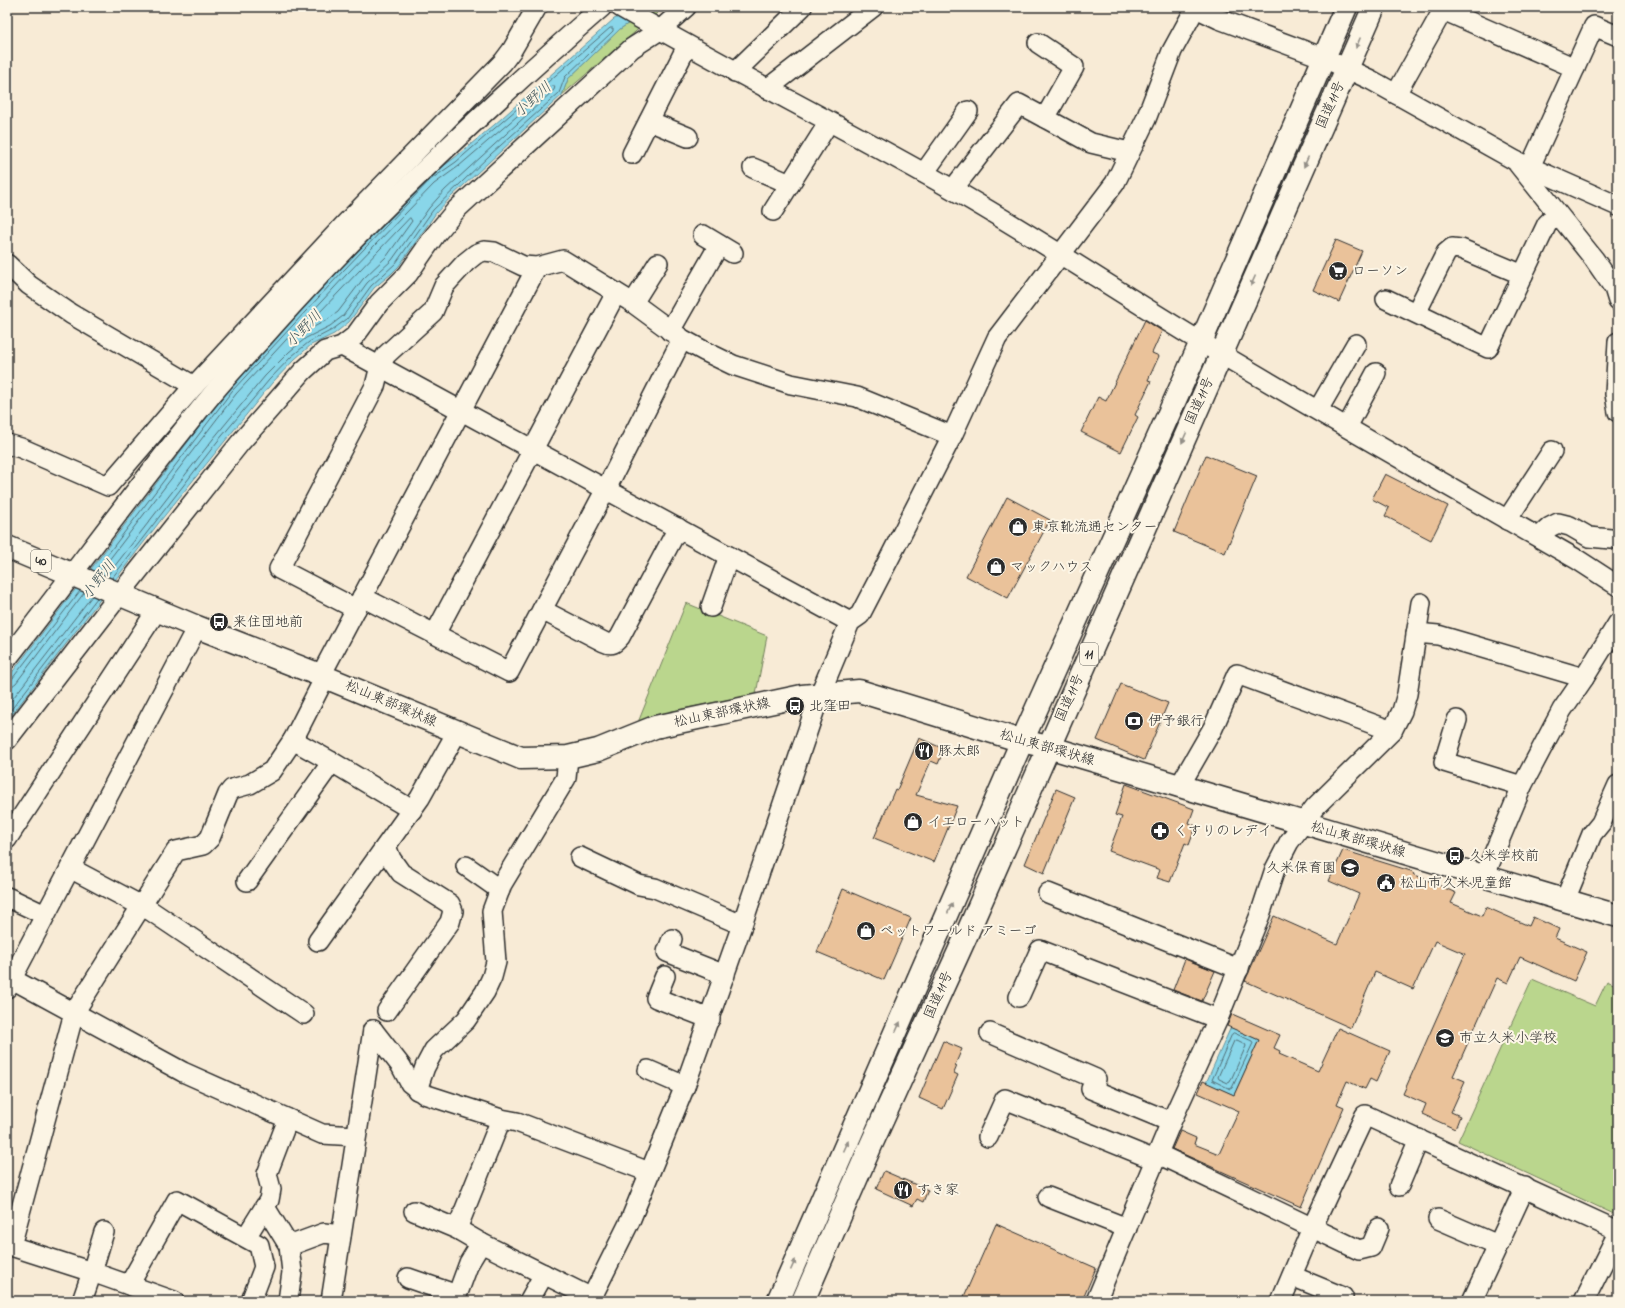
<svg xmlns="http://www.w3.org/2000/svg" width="1625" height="1308" font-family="'Indie Flower','Klee One',sans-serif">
	<rect width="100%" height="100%" fill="#f8ebd6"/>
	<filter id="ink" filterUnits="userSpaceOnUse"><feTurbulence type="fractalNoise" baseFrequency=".025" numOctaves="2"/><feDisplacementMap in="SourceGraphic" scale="8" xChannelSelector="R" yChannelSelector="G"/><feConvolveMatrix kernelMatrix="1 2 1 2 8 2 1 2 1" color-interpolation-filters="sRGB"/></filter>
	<g filter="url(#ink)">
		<g fill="#bad68d" stroke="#72805c">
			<polygon points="653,7 664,7 562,95 568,79 620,29"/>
			<polygon points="686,603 767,636 756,694 669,712 637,725"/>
			<polygon points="1532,979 1595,1006 1607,981 1618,986 1618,1216 1458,1141"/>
		</g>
		<g fill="#89d6e9" stroke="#63929d">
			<polygon points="640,7 653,7 620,29 568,79 562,95 452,196 436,213 399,266 391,274 374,288 349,322 334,334 311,345 295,359 272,383 161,520 7,721 7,679 229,388 340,269 428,177 453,159 494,125 614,19"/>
			<polygon points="1231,1027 1259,1040 1234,1095 1206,1083"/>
		</g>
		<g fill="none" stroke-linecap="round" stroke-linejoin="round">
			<g stroke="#516f77" stroke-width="1">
				<polygon points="410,218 412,221 387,256 363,279 338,312 327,320 310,329 308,328 308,325"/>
				<polyline points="95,571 232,391 343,271 430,180 456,162 610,28 613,28 613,31 565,77 559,93 491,154 433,210 396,263 371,286 347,319 332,330 309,342 292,356 269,380 217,442 112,578"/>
				<polyline points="99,573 236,394 346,275 434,184 459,166 552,86 555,86 554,90 445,190 429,208 392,260 367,283 343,316 330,326 306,338 289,352 265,376 213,439 107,576"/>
				<polyline points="7,681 12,679 80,591"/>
				<polyline points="7,686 12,686 16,683 84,593"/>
				<polyline points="7,706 92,596"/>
				<polyline points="7,715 97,598"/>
				<polygon points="1234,1033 1252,1041 1253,1043 1232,1088 1230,1089 1212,1080 1232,1034"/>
				<polygon points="1237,1040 1245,1044 1246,1046 1230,1082 1228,1083 1219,1079 1218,1077 1234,1041"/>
			</g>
		</g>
		<g fill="#eac29a" stroke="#2b2b2b">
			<polygon points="1336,240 1362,251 1339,302 1313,290"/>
			<polygon points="1145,320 1162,331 1152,353 1159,356 1148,380 1151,381 1135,415 1138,417 1121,452 1081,432 1098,397 1106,401"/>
			<polygon points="1206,455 1257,476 1225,553 1174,532"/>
			<polygon points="1385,474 1448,506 1431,540 1385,516 1389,508 1372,499"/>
			<polygon points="1007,497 1050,520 1008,598 966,576"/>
			<polygon points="1121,684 1168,703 1144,760 1097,740"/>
			<polygon points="919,738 944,749 938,764 931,761 916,795 957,806 934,862 874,838 895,789 897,790"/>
			<polygon points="1126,784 1194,809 1189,823 1196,826 1189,845 1185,843 1170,882 1157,878 1160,870 1109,851 1122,817 1115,815"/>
			<polygon points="1056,789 1075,797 1044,873 1025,864"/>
			<polygon points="1343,850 1414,872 1413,874 1456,893 1451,903 1482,916 1486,907 1529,926 1533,917 1559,929 1555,938 1587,952 1574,981 1520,957 1508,983 1497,978 1453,1076 1465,1081 1451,1112 1460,1116 1455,1129 1422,1114 1426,1104 1403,1094 1465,954 1435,941 1413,989 1375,972 1351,1028 1245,981 1274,916 1337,944 1359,894 1329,881"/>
			<polygon points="843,889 911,918 884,980 817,952"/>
			<polygon points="1185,959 1215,971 1202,1001 1173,990"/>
			<polygon points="1232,1014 1280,1035 1274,1048 1280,1051 1279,1054 1318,1071 1338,1028 1390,1051 1376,1082 1370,1079 1365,1089 1347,1081 1337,1104 1344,1107 1301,1207 1172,1149 1180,1131 1196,1138 1194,1144 1219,1154 1239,1111 1198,1093 1203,1081 1234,1095 1259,1040 1227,1026"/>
			<polygon points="943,1041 962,1049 955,1065 957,1066 954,1073 958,1075 943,1109 919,1098"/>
			<polygon points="884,1171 928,1190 923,1202 917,1199 913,1206 876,1189"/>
			<polygon points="996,1224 1096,1268 1082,1301 962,1301"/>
		</g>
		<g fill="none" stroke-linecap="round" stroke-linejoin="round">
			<defs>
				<g id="minor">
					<path d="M620,7C734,73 852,131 966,197C1052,247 1135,303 1221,354C1339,424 1459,492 1578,560L1618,586"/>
					<polyline points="1194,7 1219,19 1324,58 1371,80 1516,161 1618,206"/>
					<polyline points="1038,43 1074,67 1045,118"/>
					<polyline points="735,72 802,7"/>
					<polyline points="767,89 873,7"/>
					<polyline points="1396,94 1443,10 1575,68"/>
					<polyline points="649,121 688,137"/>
					<polyline points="632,154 687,46"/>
					<polyline points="1518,164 1594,259 1614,288 1618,301"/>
					<polyline points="1530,167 1594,26 1618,36"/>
					<polyline points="753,168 790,184"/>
					<polyline points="924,173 968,111"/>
					<polyline points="953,189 1019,104 1091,143 1129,152"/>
					<polyline points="773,211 829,122"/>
					<polyline points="703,235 733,253"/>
					<polyline points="7,264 29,285 71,314 194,386"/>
					<polyline points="1386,299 1488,348 1547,224 1557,214"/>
					<polyline points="633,303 658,263"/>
					<polyline points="1416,313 1446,253 1452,248 1461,249 1523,275"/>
					<polyline points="670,331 719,245"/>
					<polyline points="1618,342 1615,394 1618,412"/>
					<polyline points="342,346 850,622"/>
					<polyline points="1318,410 1356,344"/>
					<polyline points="1347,427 1376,373"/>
					<polyline points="7,444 21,448 108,486 194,386 345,224 503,62 512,50 537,7"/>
					<polyline points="1507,520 1552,451"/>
					<polyline points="1539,537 1550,527 1558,523 1570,526 1589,537 1611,539"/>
					<polyline points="362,597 509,672 606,489 682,339"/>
					<polyline points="711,607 729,556"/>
					<polyline points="356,609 279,569 375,386 380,366 386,355 433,312 444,286 466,262 476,254 484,251 494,252 523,266 537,267 563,260 633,303 682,339 704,351 733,365 791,384 857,397 952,436"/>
					<path d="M542,610L604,642C612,646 615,643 620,637L678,528"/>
					<polyline points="1416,633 1438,635 1584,678"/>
					<polyline points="435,634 616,293"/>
					<path d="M7,659C76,571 142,479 214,392C234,368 256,346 276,323C378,210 487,107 602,7"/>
					<polyline points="321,675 537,267"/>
					<polyline points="1457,720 1444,762 1522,786"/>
					<polyline points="7,740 120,594 240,443 303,371 325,351 342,346 355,336 379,303 408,274 435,235 457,209 632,48 660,30 686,7"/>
					<polyline points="293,740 332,762 412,810"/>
					<polyline points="1179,787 1213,728 1237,674 1392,731"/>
					<polyline points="7,839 157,610"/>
					<polyline points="386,846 391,859 401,873 450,904 453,911 450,922 387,1011"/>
					<polyline points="580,857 639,885 655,888 742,925"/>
					<polyline points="466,866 500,890"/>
					<polyline points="70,868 151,911 304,1014"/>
					<polyline points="1484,877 1522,786 1562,710 1584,678 1618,623"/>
					<polyline points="247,881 332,762"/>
					<polyline points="1048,893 1239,969"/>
					<polyline points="7,897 45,915"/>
					<polyline points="1565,900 1592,834 1601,823 1618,785"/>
					<polyline points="672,939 667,952 725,975"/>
					<polyline points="318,941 420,798 457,732"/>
					<polyline points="665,976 656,998 710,1019"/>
					<polyline points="12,979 183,1072 322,1134 356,1136"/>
					<polyline points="7,988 197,627"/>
					<polyline points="1019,997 1040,950 1218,1019"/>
					<polyline points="373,1030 401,1066 410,1083 424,1094 501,1119 517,1122 649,1172"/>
					<polyline points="990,1033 1096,1079 1091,1089 1171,1122"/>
					<polyline points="648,1070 685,1086"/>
					<polyline points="417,1090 425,1067 434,1050 466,1020 485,992 492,977 496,962 492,911 502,884 566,778 568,757"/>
					<polyline points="988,1137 1005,1099 1155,1160"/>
					<polyline points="1158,1154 1359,1250 1371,1247 1379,1228"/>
					<polyline points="1399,1186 1419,1139"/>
					<polyline points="1048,1197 1127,1228"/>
					<polyline points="265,1207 289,1246 292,1272 288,1301"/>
					<polyline points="414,1211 457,1229 481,1243"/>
					<polyline points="1438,1219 1498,1245"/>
					<polyline points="457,1229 501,1119"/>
					<polyline points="104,1232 92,1272 174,1301"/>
					<polyline points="246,1237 269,1200 271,1189 267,1174 288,1119"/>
					<polyline points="289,1246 324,1233 341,1235"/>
					<polyline points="1292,1276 1343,1297"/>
					<polyline points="408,1278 457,1295"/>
					<polyline points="129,1285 177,1200 259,1245 264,1267 251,1301"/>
					<polyline points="82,1301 92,1272 11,1246 74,1013 176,851 203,845 210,838 228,794 232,789 250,784 272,771 293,740 325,677"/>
					<polyline points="331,1301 373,1030"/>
					<polyline points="455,1301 469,1263 481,1243 592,1298 595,1301"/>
					<polyline points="529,1301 544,1274"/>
					<polyline points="590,1301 630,1221 685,1086 742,925 820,694 850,622 860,615 888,561 952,436 997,338 1115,183 1146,119 1172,51 1196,7"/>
					<polyline points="1096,1301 1171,1122 1218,1019 1260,915 1275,869 1289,842 1315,807 1392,731 1402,711 1407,694 1421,603"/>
					<polyline points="1281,1301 1312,1228 1365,1115 1618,1231"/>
					<polyline points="1472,1301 1525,1187"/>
					<polyline points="1584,1301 1618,1233"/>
				</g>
				<polyline id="major" points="7,547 197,627 325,677 521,758 568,757 598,750 655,727 802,696 859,691 1022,741 1048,747 1618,916"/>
				<g id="highway">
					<polyline points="778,1301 1022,741 1201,342 1346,7"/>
					<polyline points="803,1301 871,1145 966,936 1374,7"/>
				</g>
			</defs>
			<use href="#minor" stroke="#2b2b2b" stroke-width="22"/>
			<use href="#major" stroke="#2b2b2b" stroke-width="25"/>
			<use href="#highway" stroke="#2b2b2b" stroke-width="25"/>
			<use href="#minor" stroke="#fcf5e5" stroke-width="19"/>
			<use href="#major" stroke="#fcf5e5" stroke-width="22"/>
			<use href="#highway" stroke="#fcf5e5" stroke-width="22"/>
		</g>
		<defs><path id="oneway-solid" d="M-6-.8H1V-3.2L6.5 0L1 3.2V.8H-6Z"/></defs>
		<g fill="#949088">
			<use href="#oneway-solid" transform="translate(1358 43) rotate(113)"/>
			<use href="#oneway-solid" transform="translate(1306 162) rotate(114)"/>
			<use href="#oneway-solid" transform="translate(1253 281) rotate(114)"/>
			<use href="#oneway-solid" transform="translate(1184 438) rotate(114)"/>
			<use href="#oneway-solid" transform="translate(950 908) rotate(-66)"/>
			<use href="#oneway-solid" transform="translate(898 1027) rotate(-66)"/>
			<use href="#oneway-solid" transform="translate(846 1146) rotate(-66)"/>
			<use href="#oneway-solid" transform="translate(793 1265) rotate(-66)"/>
		</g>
	</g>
	<defs>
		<symbol id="supermarket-disc" viewBox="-11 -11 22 22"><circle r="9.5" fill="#2b2b2b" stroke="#fcf5e5"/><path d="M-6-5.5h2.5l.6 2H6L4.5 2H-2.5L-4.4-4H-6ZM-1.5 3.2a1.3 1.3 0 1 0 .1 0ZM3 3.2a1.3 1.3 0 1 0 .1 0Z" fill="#fff"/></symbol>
		<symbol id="shop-disc" viewBox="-11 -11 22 22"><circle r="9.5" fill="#2b2b2b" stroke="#fcf5e5"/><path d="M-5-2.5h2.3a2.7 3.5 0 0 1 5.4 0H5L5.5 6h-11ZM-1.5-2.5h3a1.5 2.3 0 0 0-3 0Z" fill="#fff"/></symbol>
		<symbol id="bus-disc" viewBox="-11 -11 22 22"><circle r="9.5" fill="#2b2b2b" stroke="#fcf5e5"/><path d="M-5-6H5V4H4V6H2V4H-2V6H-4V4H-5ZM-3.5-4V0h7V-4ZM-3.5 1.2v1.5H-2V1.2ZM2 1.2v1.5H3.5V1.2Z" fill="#fff"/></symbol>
		<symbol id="bank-disc" viewBox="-11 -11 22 22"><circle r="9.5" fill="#2b2b2b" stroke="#fcf5e5"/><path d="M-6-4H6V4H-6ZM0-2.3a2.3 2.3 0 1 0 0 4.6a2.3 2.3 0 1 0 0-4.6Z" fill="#fff"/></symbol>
		<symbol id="restaurant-disc" viewBox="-11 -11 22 22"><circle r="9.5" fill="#2b2b2b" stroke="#fcf5e5"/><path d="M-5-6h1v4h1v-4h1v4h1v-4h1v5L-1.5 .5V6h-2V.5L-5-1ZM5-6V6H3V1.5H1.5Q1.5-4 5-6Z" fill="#fff"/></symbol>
		<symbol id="pharmacy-disc" viewBox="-11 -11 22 22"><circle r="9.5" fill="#2b2b2b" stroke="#fcf5e5"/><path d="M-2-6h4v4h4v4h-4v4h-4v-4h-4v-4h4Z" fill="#fff"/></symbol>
		<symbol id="school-disc" viewBox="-11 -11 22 22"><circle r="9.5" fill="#2b2b2b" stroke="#fcf5e5"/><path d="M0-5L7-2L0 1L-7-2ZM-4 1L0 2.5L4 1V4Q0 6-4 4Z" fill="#fff"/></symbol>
		<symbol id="civic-disc" viewBox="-11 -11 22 22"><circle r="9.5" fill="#2b2b2b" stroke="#fcf5e5"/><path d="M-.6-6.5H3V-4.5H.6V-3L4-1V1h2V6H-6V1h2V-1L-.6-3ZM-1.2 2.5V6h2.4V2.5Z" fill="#fff"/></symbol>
	</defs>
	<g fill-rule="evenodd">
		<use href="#supermarket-disc" x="1327" y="260" width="22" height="22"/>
		<use href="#shop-disc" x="1007" y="516" width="22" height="22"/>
		<use href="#shop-disc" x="985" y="556" width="22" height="22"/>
		<use href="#bus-disc" x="208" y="611" width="22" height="22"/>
		<use href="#bus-disc" x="784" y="695" width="22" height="22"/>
		<use href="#bank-disc" x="1123" y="710" width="22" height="22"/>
		<use href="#restaurant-disc" x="913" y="740" width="22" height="22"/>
		<use href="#shop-disc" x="902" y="811" width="22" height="22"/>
		<use href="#pharmacy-disc" x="1149" y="820" width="22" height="22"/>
		<use href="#bus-disc" x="1444" y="845" width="22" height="22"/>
		<use href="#school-disc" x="1339" y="857" width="22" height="22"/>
		<use href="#civic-disc" x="1375" y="872" width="22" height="22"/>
		<use href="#shop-disc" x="855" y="920" width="22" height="22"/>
		<use href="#school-disc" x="1434" y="1027" width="22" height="22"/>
		<use href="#restaurant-disc" x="892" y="1179" width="22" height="22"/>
	</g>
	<g text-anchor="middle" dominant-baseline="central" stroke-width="4" stroke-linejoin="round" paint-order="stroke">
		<g fill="#fcf5e5" stroke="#6a6863" stroke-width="1">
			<rect x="31" y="550" width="20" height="22" rx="3"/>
			<rect x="1080" y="643" width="18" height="22" rx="3"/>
		</g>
		<g font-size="13" font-weight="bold" fill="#2b2b2b">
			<text x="41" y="561">40</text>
			<text x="1089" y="654">11</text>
		</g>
		<g font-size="14" fill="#2b2b2b" stroke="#fcf5e5">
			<text transform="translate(1331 105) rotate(-66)">国道11号</text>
			<text transform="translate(1200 401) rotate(-66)">国道11号</text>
			<text transform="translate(1070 698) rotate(-66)">国道11号</text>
			<text transform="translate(391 704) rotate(23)">松山東部環状線</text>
			<text transform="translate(722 713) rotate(-12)">松山東部環状線</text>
			<text transform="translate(1047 748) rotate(16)">松山東部環状線</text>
			<text transform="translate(1358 840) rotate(16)">松山東部環状線</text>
			<text transform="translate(939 995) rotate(-66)">国道11号</text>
		</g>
		<g font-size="14" fill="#2b2b2b" stroke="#fcf5e5" text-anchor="start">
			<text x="1352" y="271">ローソン</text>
			<text x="1032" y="527">東京靴流通センター</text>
			<text x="1010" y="567">マックハウス</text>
			<text x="233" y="622">来住団地前</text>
			<text x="809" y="706">北窪田</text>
			<text x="1148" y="721">伊予銀行</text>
			<text x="938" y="751">豚太郎</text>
			<text x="927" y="822">イエローハット</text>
			<text x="1174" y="831">くすりのレデイ</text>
			<text x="1469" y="856">久米学校前</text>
			<text x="1336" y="868" text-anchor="end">久米保育園</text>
			<text x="1400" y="883">松山市久米児童館</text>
			<text x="880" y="931">ペットワールド アミーゴ</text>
			<text x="1459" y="1038">市立久米小学校</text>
			<text x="917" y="1190">すき家</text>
		</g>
		<g font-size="15" font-style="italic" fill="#42565a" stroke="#fcf5e5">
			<text transform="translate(533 100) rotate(-42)">小野川</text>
			<text transform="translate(304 329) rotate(-46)">小野川</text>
			<text transform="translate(99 580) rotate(-52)">小野川</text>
		</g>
	</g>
	<rect width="1625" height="1308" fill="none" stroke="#fcf5e5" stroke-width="24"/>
	<rect x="12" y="12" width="1601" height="1284" fill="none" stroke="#2b2b2b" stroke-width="1.5" filter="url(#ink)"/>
</svg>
